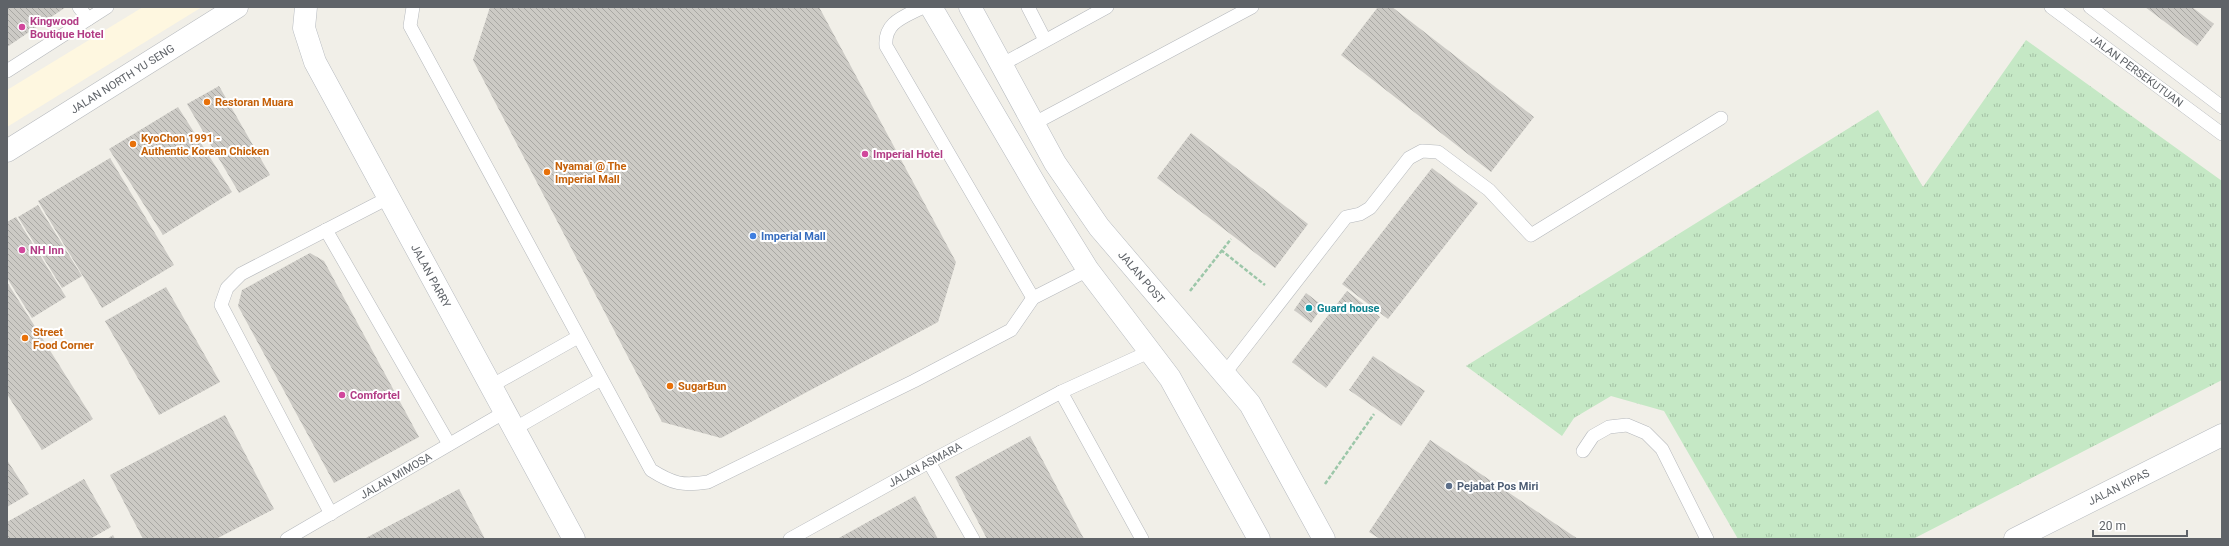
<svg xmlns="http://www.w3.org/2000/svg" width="2229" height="546" font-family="Roboto,sans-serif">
	<defs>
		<pattern id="grass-tufts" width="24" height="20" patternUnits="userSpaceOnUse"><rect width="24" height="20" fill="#c5e8c5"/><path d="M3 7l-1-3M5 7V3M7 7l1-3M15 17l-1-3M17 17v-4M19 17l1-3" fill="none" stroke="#a3c0a4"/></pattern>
		<pattern id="building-back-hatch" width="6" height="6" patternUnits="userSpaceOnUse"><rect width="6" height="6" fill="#cccac5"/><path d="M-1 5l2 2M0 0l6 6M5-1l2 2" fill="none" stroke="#a9a8a4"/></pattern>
	</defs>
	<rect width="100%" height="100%" fill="#f1efe8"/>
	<polygon fill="#fef7e0" points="143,7 202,7 7,127 7,90"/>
	<polygon fill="url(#grass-tufts)" points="2026,40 2222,181 2222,380 1913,539 1738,539 1664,411 1611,396 1574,418 1562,436 1466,366 1878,110 1923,187"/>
	<g fill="url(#building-back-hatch)">
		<polygon points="7,7 66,7 7,47"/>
		<polygon points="490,7 819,7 956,262 938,322 721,438 662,422 473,60"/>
		<polygon points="1378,7 1392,7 1534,117 1491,172 1341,55"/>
		<polygon points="2145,7 2192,7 2214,24 2197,46"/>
		<polygon points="219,86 270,175 239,193 187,104"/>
		<polygon points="178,107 232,192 163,235 109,149"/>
		<polygon points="1191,133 1308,224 1275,268 1157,178"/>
		<polygon points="110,158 174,265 102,308 38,201"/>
		<polygon points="1432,168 1478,203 1388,319 1342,284"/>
		<polygon points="38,205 82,276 62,288 18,217"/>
		<polygon points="16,217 66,297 32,318 7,278 7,222"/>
		<polygon points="310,253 324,261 419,437 334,483 238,306 242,290"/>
		<polygon points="7,282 93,419 42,450 7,394"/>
		<polygon points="166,287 220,382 159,415 105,321"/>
		<polygon points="1347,291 1380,317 1326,388 1292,362"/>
		<polygon points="1306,293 1323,306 1311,323 1294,310"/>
		<polygon points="1373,356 1425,391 1401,426 1349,390"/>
		<polygon points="225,415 274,509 216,539 143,539 110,475"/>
		<polygon points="1030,436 1084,539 987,539 955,477"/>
		<polygon points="1430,440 1578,539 1380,539 1369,532"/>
		<polygon points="7,460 29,494 7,507"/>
		<polygon points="84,479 111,527 90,539 7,539 7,522"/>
		<polygon points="459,489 485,539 364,539"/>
		<polygon points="915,496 938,539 837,539"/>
		<polygon points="113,535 115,539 107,539"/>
	</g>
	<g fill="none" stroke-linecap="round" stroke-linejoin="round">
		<defs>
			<g id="lane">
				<polyline points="79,7 88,19"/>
				<path d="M413,7L410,26L651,470C673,484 683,486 708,482L914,381L1011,330L1033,298L1088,270"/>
				<path d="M923,7C904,17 884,22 886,46L1033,298"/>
				<polyline points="1028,7 1045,40"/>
				<path id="s1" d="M2051,7L2222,134"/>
				<polyline points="2090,7 2222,107"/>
				<polyline points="1001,65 1107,7"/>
				<polyline points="7,71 107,7"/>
				<polyline points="1033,124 1252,7"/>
				<polyline points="326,230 449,444"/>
				<polyline points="1225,373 1346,217 1360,214 1370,208 1409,158 1422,151 1438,152 1489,190 1531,235 1721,118"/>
				<polyline points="491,386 578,337"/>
				<polyline points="1061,392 1142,539"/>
				<polyline points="514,429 601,379"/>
				<polyline points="1583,451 1593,436 1609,427 1627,425 1646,433 1662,449 1707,539"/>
				<polyline points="929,462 973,539"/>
				<polyline points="331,514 221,305 227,288 241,274 390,197"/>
				<path id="s2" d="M287,539L505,412"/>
				<path id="s3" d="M790,539L929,462L1061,392L1151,351"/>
			</g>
			<g id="street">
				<path id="s4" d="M7,151L237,7"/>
			</g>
			<g id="secondary">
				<path id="s5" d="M306,7L304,28L315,62L574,539"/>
				<polyline points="931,7 1042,196 1088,270 1170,378 1259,539"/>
				<path id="s6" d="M970,7L1055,163L1099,227L1250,404L1324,539"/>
				<path id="s7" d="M2015,539L2222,435"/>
			</g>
		</defs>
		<use href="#lane" stroke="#b5b8bc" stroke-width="14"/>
		<use href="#street" stroke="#b5b8bc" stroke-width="23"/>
		<use href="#secondary" stroke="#b6babf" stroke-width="23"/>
		<g stroke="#9cc7a9" stroke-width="2.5" stroke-dasharray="4 2" stroke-linecap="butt">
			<polyline points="1221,250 1265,285"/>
			<polyline points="1190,291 1231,239"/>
			<polyline points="1325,484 1374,414"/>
		</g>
		<use href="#lane" stroke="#fff" stroke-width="13"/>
		<use href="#street" stroke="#fff" stroke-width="22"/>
		<use href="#secondary" stroke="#fff" stroke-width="22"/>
	</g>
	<g fill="#d1479c" stroke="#fff" stroke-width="1.5">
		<circle cx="22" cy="27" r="4"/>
		<circle cx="865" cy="154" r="4"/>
		<circle cx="22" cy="250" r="4"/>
		<circle cx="342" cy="395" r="4"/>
	</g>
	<g fill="#e8710a" stroke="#fff" stroke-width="1.5">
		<circle cx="207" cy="102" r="4"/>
		<circle cx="133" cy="144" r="4"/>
		<circle cx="547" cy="172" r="4"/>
		<circle cx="25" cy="338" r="4"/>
		<circle cx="670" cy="386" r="4"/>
	</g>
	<circle fill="#3f7fe0" stroke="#fff" stroke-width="1.5" cx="753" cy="236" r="4"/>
	<circle fill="#0f9aa8" stroke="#fff" stroke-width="1.5" cx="1309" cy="308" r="4"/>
	<circle fill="#5c6f8a" stroke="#fff" stroke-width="1.5" cx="1449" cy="486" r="4"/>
	<g text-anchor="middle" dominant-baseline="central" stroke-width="4" stroke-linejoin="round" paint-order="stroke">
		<g font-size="11" font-weight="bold" fill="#b23c85" stroke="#fff" text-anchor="start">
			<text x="30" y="21">Kingwood<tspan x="30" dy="13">Boutique Hotel</tspan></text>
			<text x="873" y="154">Imperial Hotel</text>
			<text x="30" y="250">NH Inn</text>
			<text x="350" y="395">Comfortel</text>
		</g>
		<g font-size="11" fill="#5f6368" stroke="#fff">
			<text stroke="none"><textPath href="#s1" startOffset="107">JALAN PERSEKUTUAN</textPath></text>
			<text stroke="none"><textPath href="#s4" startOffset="136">JALAN NORTH YU SENG</textPath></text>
			<text stroke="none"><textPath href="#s5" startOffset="300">JALAN PARRY</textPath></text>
			<text stroke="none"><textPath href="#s6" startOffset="321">JALAN POST</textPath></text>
			<text stroke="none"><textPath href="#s3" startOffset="154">JALAN ASMARA</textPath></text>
			<text stroke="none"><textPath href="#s2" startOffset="126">JALAN MIMOSA</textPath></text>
			<text stroke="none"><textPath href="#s7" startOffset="116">JALAN KIPAS</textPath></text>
		</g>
		<g font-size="11" font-weight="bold" fill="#c56008" stroke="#fff" text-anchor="start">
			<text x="215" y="102">Restoran Muara</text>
			<text x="141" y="138">KyoChon 1991 -<tspan x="141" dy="13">Authentic Korean Chicken</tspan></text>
			<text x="555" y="166">Nyamai @ The<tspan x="555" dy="13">Imperial Mall</tspan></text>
			<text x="33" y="332">Street<tspan x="33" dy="13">Food Corner</tspan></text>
			<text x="678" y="386">SugarBun</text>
		</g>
		<g font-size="11" font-weight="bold" fill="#366cbe" stroke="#fff" text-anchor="start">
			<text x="761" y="236">Imperial Mall</text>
		</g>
		<g font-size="11" font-weight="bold" fill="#0d838f" stroke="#fff" text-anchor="start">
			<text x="1317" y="308">Guard house</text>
		</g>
		<g font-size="11" font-weight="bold" fill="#4e5e75" stroke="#fff" text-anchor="start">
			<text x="1457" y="486">Pejabat Pos Miri</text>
		</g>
	</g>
	<rect width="2229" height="546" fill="none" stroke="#5f6368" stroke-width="16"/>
	<path d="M2093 530v6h94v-6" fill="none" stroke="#5f6368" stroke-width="2"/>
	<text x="2099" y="530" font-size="12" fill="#5f6368" stroke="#ffffff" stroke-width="3" paint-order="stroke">20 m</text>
</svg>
